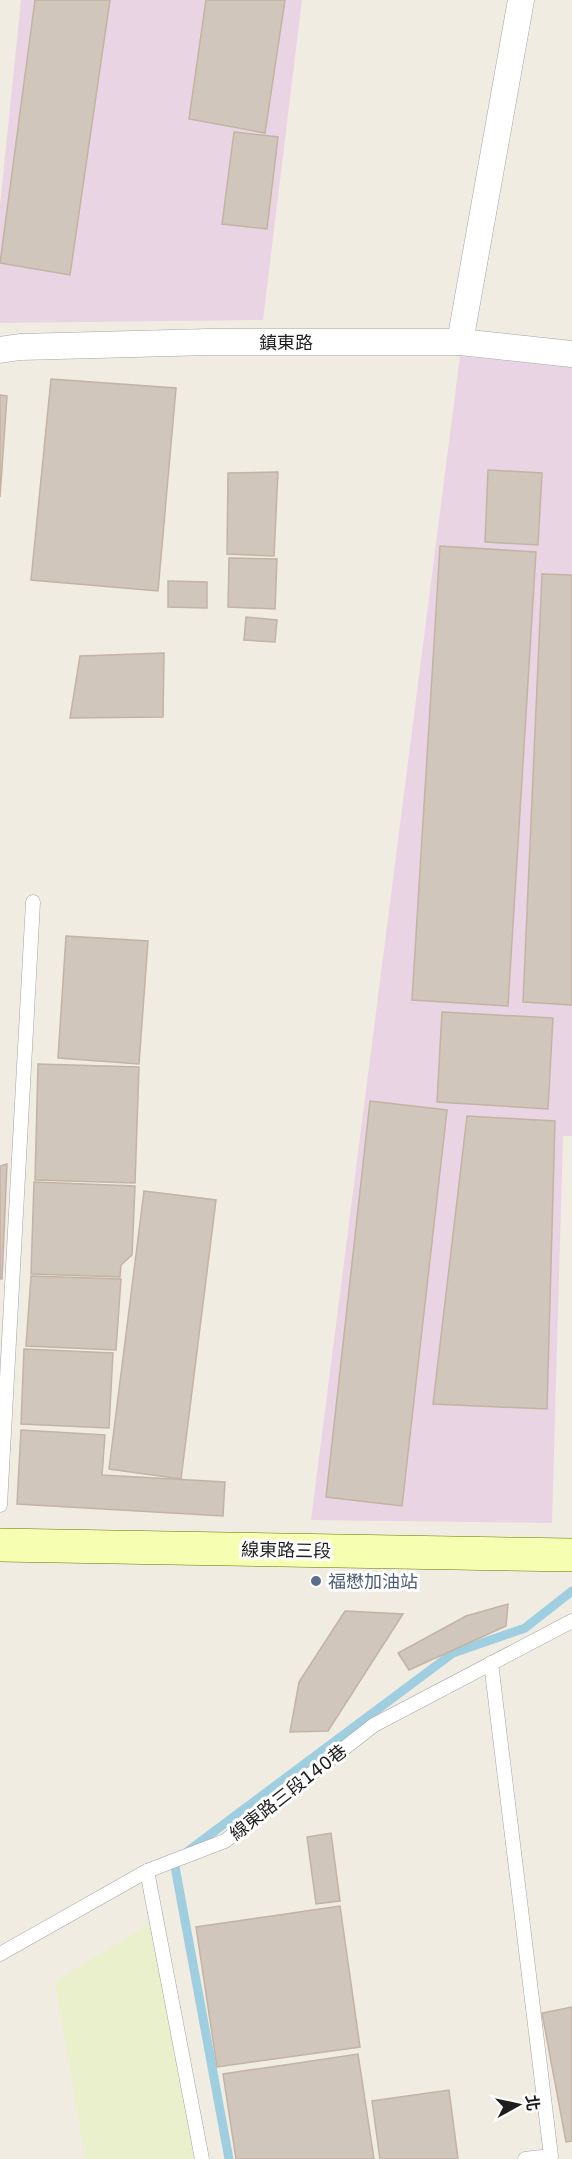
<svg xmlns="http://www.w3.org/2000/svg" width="572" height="2159" font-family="'DejaVu Sans','Noto Sans TC',sans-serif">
	<rect width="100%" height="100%" fill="#f0ece2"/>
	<g fill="#e9d4e4">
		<polygon points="21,0 302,0 263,320 0,323 0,205"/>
		<polygon points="460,356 572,367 572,1136 563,1136 552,1523 311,1520"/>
	</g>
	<polygon fill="#ebf0cc" points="152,1922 197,2159 85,2159 55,1981"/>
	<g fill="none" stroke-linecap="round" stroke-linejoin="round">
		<g stroke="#9fcee1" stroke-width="9">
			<polyline points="188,1851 453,1653 525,1628 572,1591"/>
			<polyline points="177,1859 174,1861 229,2159"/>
		</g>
	</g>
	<g fill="#d0c6bb" stroke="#c3b3a4" stroke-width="1.5">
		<polygon points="35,0 110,0 70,275 0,263"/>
		<polygon points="206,0 285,0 265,133 189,119"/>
		<polygon points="234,132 278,137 267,229 222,224"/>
		<polygon points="51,379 176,388 158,591 31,580"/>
		<polygon points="0,395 7,396 0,497"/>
		<polygon points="488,470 542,473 538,545 485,542"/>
		<polygon points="278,472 274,556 227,554 228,473"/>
		<polygon points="440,546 536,552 508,1006 412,1000"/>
		<polygon points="229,558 277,559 275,609 228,607"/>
		<polygon points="542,574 572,575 572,1005 523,1002"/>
		<polygon points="168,581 207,582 207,608 168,607"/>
		<polygon points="246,617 277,620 275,642 244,640"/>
		<polygon points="164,653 163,717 70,718 80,656"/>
		<polygon points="66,936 148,941 139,1064 58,1058"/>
		<polygon points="442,1012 553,1018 548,1109 437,1102"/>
		<polygon points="38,1064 139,1067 135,1183 35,1180"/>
		<polygon points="370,1101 447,1110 402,1506 326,1497"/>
		<polygon points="467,1116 555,1121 547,1409 433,1404"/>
		<polygon points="7,1164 2,1279 0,1279 0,1166"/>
		<polygon points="34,1182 135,1186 132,1255 121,1265 120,1277 31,1274"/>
		<polygon points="144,1191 216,1200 181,1479 109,1469"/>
		<polygon points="31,1276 121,1279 116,1350 26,1346"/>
		<polygon points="24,1349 113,1353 109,1428 21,1424"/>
		<polygon points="21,1430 105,1435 102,1475 225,1482 223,1516 17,1504"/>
		<polygon points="508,1604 506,1626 409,1670 398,1653 466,1616"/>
		<polygon points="345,1611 403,1614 328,1731 290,1732 299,1682"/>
		<polygon points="331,1833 340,1901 316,1904 307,1837"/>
		<polygon points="340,1906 360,2047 217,2067 196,1927"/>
		<polygon points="572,2007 572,2141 566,2142 542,2013"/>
		<polygon points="358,2054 374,2159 236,2159 223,2074"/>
		<polygon points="449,2090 458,2159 380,2159 372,2101"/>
	</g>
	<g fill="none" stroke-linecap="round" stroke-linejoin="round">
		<defs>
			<g id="service">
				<polyline points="0,1505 33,902"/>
				<polyline points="491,1663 551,2156 525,2159"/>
				<polyline points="147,1871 202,2159"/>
				<polyline points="0,1954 147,1871 225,1841 374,1725 572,1621"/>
			</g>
			<g id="minor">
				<polyline points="460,342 521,0"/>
				<polyline points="0,350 20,347 209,342 460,342 572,354"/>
			</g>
			<polyline id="secondary" points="0,1545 572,1555"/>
		</defs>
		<use href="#service" stroke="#a5a5a5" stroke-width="15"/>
		<use href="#minor" stroke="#a5a5a5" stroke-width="27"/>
		<use href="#secondary" stroke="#647900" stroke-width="34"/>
		<use href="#service" stroke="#fff" stroke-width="14"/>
		<use href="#minor" stroke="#fff" stroke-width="26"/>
		<use href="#secondary" stroke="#f6ffb1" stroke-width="33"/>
	</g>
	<circle fill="#5c6f8a" stroke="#fff" stroke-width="2" cx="316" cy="1581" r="6"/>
	<g text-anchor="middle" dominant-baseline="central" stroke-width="6" stroke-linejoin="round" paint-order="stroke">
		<g font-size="18" fill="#1e1e1e" stroke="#fff">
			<text x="286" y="342">鎮東路</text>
			<text transform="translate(286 1550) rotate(1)">線東路三段</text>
			<text transform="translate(288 1792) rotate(-38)">線東路三段140巷</text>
		</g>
		<g font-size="18" fill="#4e5e75" stroke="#fff" text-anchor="start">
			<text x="328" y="1581">福懋加油站</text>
		</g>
	</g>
	<g transform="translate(518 2105) rotate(82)" stroke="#ffffff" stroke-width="4.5" paint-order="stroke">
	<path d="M0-4.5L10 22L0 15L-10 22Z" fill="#1e1e1e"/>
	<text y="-9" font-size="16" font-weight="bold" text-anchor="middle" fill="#1e1e1e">北</text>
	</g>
</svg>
